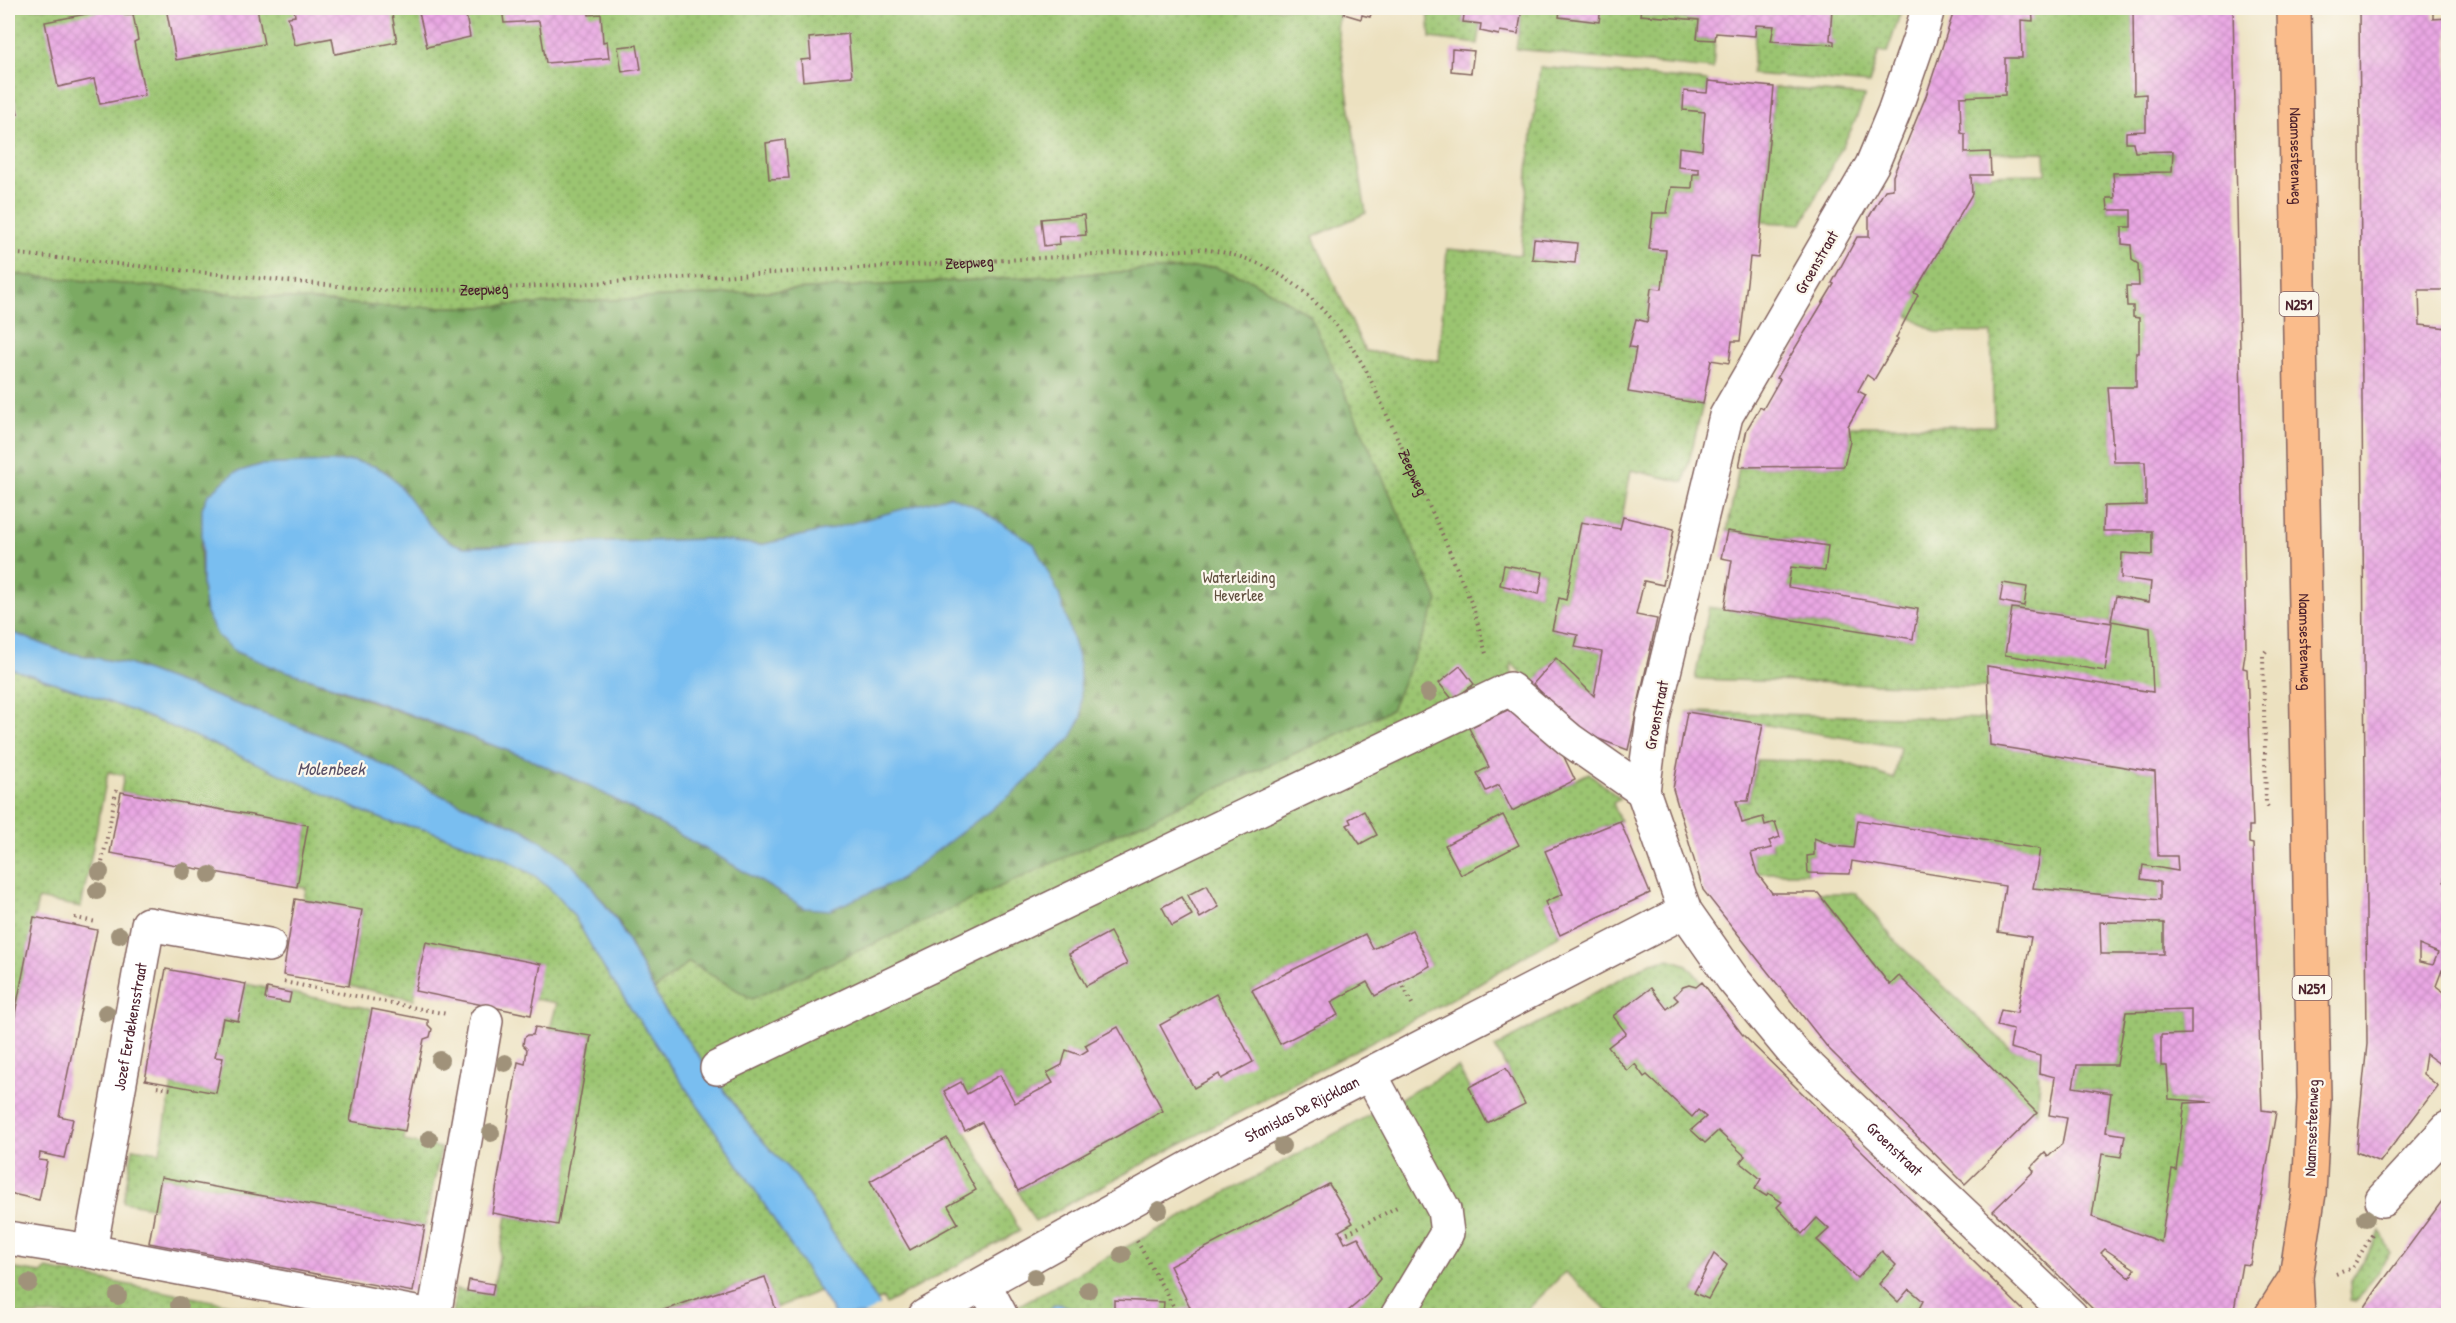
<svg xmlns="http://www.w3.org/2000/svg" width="2456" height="1323" font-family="'Patrick Hand',sans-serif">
	<defs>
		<pattern id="grass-dots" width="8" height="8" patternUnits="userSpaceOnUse" patternTransform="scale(1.5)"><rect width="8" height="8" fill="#9bc571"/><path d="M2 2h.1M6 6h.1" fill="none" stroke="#809f5d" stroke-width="1.8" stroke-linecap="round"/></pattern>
		<pattern id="forest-firs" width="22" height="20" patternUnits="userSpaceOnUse" patternTransform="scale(1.5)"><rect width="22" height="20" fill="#7caa63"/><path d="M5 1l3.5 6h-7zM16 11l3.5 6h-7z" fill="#688a52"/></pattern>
		<pattern id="building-cross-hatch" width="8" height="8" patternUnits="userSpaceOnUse" patternTransform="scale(1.5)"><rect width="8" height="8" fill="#e9a7e3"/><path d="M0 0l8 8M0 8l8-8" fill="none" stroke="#c98fc3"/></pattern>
	</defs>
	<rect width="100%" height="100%" fill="#fbf7ec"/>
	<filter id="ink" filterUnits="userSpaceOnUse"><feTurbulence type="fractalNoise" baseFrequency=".0167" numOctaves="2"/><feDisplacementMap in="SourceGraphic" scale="12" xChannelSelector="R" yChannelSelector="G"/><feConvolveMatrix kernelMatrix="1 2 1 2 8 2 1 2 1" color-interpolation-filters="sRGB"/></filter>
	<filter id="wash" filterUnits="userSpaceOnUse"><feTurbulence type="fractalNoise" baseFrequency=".008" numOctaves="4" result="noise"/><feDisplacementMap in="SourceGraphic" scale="24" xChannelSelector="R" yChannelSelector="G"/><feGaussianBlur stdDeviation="1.35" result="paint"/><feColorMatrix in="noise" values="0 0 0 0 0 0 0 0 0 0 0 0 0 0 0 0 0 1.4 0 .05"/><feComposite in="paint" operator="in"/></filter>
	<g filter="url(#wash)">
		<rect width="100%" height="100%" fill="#ece1c0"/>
		<g fill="url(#grass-dots)" stroke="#72724e" stroke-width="1.5" fill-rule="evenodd">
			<path d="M8,8H1341L1337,25L1366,213L1313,237L1365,351L1439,361L1447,249L1521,255L1529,160L1540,67L1708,81L1707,93L1684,92L1683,110L1705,112L1702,150L1680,148L1678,167L1699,169V174H1693L1692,188L1671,187L1667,213L1653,214L1650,248L1666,250L1662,289L1651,288L1647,322L1636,319L1629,347L1636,348L1628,392L1703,404L1684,482L1631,470L1620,529L1581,522L1566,600L1559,598L1552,630L1578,635L1575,647L1602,652L1594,696L1556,658L1533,684L1511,663L1514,707L1469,728L1489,767L1477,773L1485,791L1499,785L1512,811L1589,773L1620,799L1613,803L1620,821L1546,851L1563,894L1545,902L1560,935L1466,991L1035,1222L1018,1191L1163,1111L1118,1028L1085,1045L1088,1050L1080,1055L1066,1051L1062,1065L1048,1073L1053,1083L1015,1103L1000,1075L967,1094L961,1082L944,1091L1020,1231L886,1304L883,1298L877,1301L797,1178L757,1135L662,1006L654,990L689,962L1214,267L481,307H386L8,274ZM1083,215L1086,234L1059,237L1060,244L1044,246L1041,219ZM1534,239L1577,243L1575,263L1533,259ZM1504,565L1543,572L1539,594L1500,585ZM1412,930L1430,965L1375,996L1367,982L1331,1002L1337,1015L1280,1044L1252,990L1365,934L1373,949ZM1110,932L1127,964L1086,986L1069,954Z"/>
			<polygon points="1428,8 1465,8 1463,22 1481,24 1478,44 1430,38"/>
			<path d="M1522,8H1547L1560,10L1559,17L1598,22L1601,8H1641L1640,14L1699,20L1697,39L1715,40L1713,69L1571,56C1553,50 1535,52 1516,49Z"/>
			<polygon points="1832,8 1902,8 1887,53 1879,51 1869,84 1752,74 1756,25 1774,26 1772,41 1834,45 1834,41 1830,40"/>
			<path d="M2032,8H2133L2135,95L2146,94V131L2127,132L2126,142H2133L2135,152L2173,151L2172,172L2114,173L2115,198L2107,199L2108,210H2131V227L2122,228V244L2131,245L2132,260L2138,264L2139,286H2126L2127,305L2133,306V317L2139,318V353L2136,354V387L2108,388L2114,462H2145L2146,505L2104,506L2103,531H2152V555L2122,553L2121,578L2151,582L2149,602L2116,596L2111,621L2150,628L2153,692L1695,679L1709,607L1913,639L1918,609L1788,587L1791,567L1825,571L1828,546L1727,531L1739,467L1844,466L1850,442V426H1994L1991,333L1936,332L1907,315L1917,295L1914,293L1972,194L1971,175L2046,174L2045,152L1965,153V134L1961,133L1960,97L2005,58H2022L2021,20H2032ZM2003,584L2027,587L2024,606L2000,601ZM2012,608H2013L2112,623L2005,655Z"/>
			<polygon points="1774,87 1865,96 1853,126 1802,224 1762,222"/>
			<path d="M8,668C130,704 248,759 364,812L390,822L428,830L499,856L534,875L561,899L574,916L605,970L748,1179L820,1291L775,1308L765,1277L645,1315H452L456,1289L492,1295L507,1216L558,1225L591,1036L550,1029L557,1003L534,999L540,964L426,942L414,999L349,986L362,911L304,900L306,888L297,887L308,825L121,792L124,775L108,772L81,907L38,899L8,1049Z"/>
			<polygon points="1687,712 1989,719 1990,745 2155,772 2158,856 2177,856 2178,871 2143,865 2141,879 2160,882 2160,900 2033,888 2040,849 1859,820 1854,848 1834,846 1814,839 1814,855 1807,856 1808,873 1757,873 1751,853 1772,847 1763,817 1742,823 1736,801 1748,801 1757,760 1843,762 1894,779 1900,747"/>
			<polygon points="1818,893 1856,893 1895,941 2010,1048 2040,1056 2037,1113 1899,976 1890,985"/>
			<polygon points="2100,922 2164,923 2164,954 2101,953"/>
			<path d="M1670,959L1687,965L1703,983L1696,987C1686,984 1682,988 1674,996L1678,1000L1667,1009L1650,988L1613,1016L1626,1033L1608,1047L1627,1071L1635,1064L1644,1076L1647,1075L1692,1117L1698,1110L1706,1117L1692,1131L1705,1143L1718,1131L1745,1156L1740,1162L1761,1179L1755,1190L1766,1196L1768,1193L1782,1202L1777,1207L1802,1234L1817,1218L1829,1229L1817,1240L1857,1278L1882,1251L1896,1265L1879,1284L1897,1302L1909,1289L1923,1301L1915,1316L1613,1315L1565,1272L1522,1315L999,1316L1458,1067L1487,1123L1525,1104L1495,1047L1651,962ZM1713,1254L1726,1266L1708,1299L1694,1292Z"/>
			<polygon points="246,984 372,1009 350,1120 405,1131 404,1141 441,1148 425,1226 161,1177 155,1208 123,1202 133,1148 160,1152 172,1085 216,1093 223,1058 215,1057 223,1018 238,1021"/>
			<polygon points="2191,1010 2191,1034 2161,1036 2161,1065 2167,1066 2169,1099 2215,1101 2185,1103 2176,1170 2172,1170 2161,1242 2092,1217 2102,1154 2121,1157 2125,1135 2106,1132 2111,1093 2073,1087 2077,1065 2117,1065 2126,1012"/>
			<polygon points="2381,1231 2390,1254 2357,1301 2351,1300 2350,1283"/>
			<polygon points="8,1268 42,1273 47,1269 285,1315 8,1315"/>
		</g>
		<path fill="url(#forest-firs)" stroke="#636447" stroke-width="1.5" fill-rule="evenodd" d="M1214,267L1251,280L1310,315L1438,601L1391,710L752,999L689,962L654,990L618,921L586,879L562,855L524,830L442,796L339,742L128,664L64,652L8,631V274L386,307H481ZM353,461C365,464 378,465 388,474C415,498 425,537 464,547L708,539L760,545L827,530L805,908L713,853L590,786L522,756L236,652L206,613L202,585L200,545L234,473L260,465Z"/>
		<g fill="#79bef0" stroke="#626e8e" stroke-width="1.5">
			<path d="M353,461C365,464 378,465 388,474C415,498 426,537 464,547L708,539L760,545L827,530L950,496L976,507L1034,544L1059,594L1079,661L1082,717L1070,739L1017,790L897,881L830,910L805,908L713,853L590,786L522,756L339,688L271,666L236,652L218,636L206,613L202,585V508L208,495L234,473L260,465Z"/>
			<path d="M8,631L64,652L128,664L339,742L442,796L524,830L562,855L586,879L617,921L662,1006L757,1135L797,1178L886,1315H835L748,1179L605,970L574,916L561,899L534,875L499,856L428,830L390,822L364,812C248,759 130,704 8,668Z"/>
			<polygon points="1058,1304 1080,1310 1083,1315 1046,1315 1053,1306"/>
		</g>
		<polygon fill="#ece1c0" points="883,1304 889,1316 862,1315"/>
		<g id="blocks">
			<g fill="url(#building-cross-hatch)" fill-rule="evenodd">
				<polygon points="117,8 124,8 125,15 133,14 138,40 134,42 145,95 100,104 94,79 58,87 45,22"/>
				<polygon points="166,8 257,8 264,44 176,60"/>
				<polygon points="294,8 391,8 397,42 335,54 332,38 295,45 288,17 295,16"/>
				<polygon points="418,8 467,8 465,10 470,37 427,47"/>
				<polygon points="502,8 588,8 589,15 601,14 603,42 607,41 609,58 546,63 539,21 504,23"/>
				<polygon points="1338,8 1373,8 1370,17 1362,15 1361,19 1344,14 1345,10"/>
				<polygon points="1465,8 1522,8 1518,34 1500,31 1499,35 1480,31 1481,24 1463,22"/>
				<polygon points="1552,8 1601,8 1599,22 1559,17 1560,10"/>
				<polygon points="1641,8 1832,8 1830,40 1834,41 1834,45 1771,41 1774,26 1756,25 1755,36 1716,33 1715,40 1697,39 1699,20 1640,15"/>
				<polygon points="1955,8 2032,8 2033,21 2021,20 2022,58 2005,58 2005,95 1960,97 1961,133 1965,134 1965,153 1990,152 1991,175 1971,175 1972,194 1914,293 1918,295 1896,338 1898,339 1874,380 1867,375 1858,391 1866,395 1848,426 1850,442 1844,466 1739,467 1747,429 1760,407 1763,409 1780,379 1777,378 1834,284 1832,283 1857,237 1869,237 1869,217 1885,190 1893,189 1893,176 1926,96"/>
				<path d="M2133,8H2233L2246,647L2243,668L2247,669L2253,826H2249V843L2253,844L2262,1110L2276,1112L2250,1265L2242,1264L2233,1316H2100L1993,1211L2034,1171L2031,1167L2045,1153L2048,1157L2062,1144L2067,1118L2049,1115L2055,1077L2039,1073L2040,1056L2010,1048L2013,1030L1997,1026L2001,1010L2017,1013L2031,937L1998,932L2005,886L1852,861L1850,874L1808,873L1807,856L1814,855V838L1834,846L1854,848L1858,820L2040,849L2033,888L2160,900V882L2141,879L2143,865L2178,871L2177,856H2158L2155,772L1990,745L1987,666L2153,692L2150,628L2111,621L2116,596L2149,602L2151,582L2121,578L2122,553L2152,555V531H2103L2104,506L2146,505V484L2145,462H2114L2108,387H2136V353H2139V318L2133,317V306H2127L2126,286H2139L2138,264L2132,260L2131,245L2122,244V227H2131V210H2108L2107,198H2115L2113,173L2172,172L2173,151L2135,152L2133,142H2126V132L2146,131V94L2134,95ZM2100,922L2164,923V954H2101ZM2191,1010V1034L2161,1035V1066H2167L2169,1099L2213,1102L2185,1103L2176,1170L2172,1169L2161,1242L2092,1217L2102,1154L2121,1157L2125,1135L2106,1132L2111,1093L2073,1087L2077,1065H2117L2126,1012ZM2105,1249L2135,1269L2130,1278L2101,1253Z"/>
				<path d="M2359,8H2433V19L2448,18V290H2419L2420,325L2448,328V837L2447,840L2448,843L2444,882L2448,885V976L2442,970L2436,986L2448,995V1070L2426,1054L2423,1074L2438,1086L2380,1162L2356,1152L2367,1044ZM2419,945L2438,953L2433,965L2419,962Z"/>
				<polygon points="848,34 852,76 803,81 801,60 811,59 809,38"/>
				<polygon points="637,45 641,69 622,72 618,47"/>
				<polygon points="1452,49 1474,51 1471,73 1451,71"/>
				<polygon points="8,74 18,114 8,117"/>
				<polygon points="1708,81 1774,87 1758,258 1750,257 1740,341 1732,341 1729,363 1711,360 1703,404 1628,392 1636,348 1629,347 1636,319 1647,322 1651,288 1662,289 1666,250 1649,249 1653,213 1667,213 1671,187 1692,188 1693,174 1699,174 1699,169 1678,167 1679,147 1702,150 1705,112 1683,110 1684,91 1707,93"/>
				<polygon points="785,140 789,178 769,179 766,143"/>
				<polygon points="1084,215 1086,235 1059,237 1060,244 1044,246 1041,219"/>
				<polygon points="1534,239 1577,243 1575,263 1532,259"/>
				<polygon points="1623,517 1674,529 1663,585 1644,581 1642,590 1636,615 1657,619 1628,750 1583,733 1533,684 1556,658 1594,696 1602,652 1575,647 1578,635 1552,630 1559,598 1566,600 1581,522 1620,529"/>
				<polygon points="1727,531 1828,546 1825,571 1791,567 1788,587 1918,609 1913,639 1724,609 1732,560 1721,558"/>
				<polygon points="1504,565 1543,572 1539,594 1500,585"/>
				<polygon points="2003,583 2027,587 2024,606 2000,601"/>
				<polygon points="2012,608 2112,623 2105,671 2005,655"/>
				<polygon points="1460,666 1474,684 1453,700 1439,683"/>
				<polygon points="1514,707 1563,755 1575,780 1512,811 1499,785 1486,791 1477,773 1489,767 1469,728"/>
				<polygon points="1687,712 1763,724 1748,801 1736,801 1742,823 1763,817 1765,825 1775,822 1780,837 1769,841 1772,848 1751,853 1757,873 1772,893 1818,893 1890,985 1899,976 2037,1113 1965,1184 1828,1048 1703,890 1673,789"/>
				<polygon points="121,792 308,825 297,887 110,853"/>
				<polygon points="1364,811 1377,835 1360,844 1347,825 1351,823 1349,819"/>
				<polygon points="1503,815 1519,845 1461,875 1445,845"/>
				<polygon points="1620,821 1650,893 1560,935 1545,902 1563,894 1545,851"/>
				<polygon points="1207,885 1219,907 1200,918 1188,895"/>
				<polygon points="1181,897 1192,915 1172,926 1162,907"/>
				<polygon points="295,899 362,910 349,986 283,975"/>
				<polygon points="34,917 97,930 59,1116 73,1119 64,1158 40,1153 39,1160 47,1161 39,1200 8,1193 8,1049"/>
				<polygon points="1412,930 1430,966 1375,996 1367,982 1331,1002 1338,1015 1280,1044 1252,990 1365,934 1373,949"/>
				<polygon points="1110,932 1127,964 1086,986 1069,954"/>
				<polygon points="426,942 541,964 531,1015 415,991"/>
				<polygon points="166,969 246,984 238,1021 223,1018 215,1057 223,1058 216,1093 145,1080"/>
				<polygon points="1702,982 1742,1034 2029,1316 1915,1316 1923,1301 1909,1289 1898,1302 1879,1284 1896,1265 1882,1251 1857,1278 1817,1240 1829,1229 1817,1218 1802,1234 1777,1207 1782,1202 1768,1193 1766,1196 1755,1189 1761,1179 1740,1162 1745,1156 1718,1131 1705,1143 1691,1130 1706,1117 1698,1110 1692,1117 1647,1075 1644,1077 1635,1064 1627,1071 1608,1047 1626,1033 1613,1016 1651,988 1667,1009 1678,1000 1674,996 1683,987 1689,985 1696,987"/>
				<polygon points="267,988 291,993 289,1003 265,999"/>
				<polygon points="1216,994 1253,1062 1221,1079 1219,1074 1194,1088 1160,1025"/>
				<polygon points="372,1009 428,1020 428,1025 432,1029 430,1037 424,1039 405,1131 350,1121"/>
				<polygon points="535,1027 591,1036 558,1225 492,1213 518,1062 525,1064 527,1049 523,1045 524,1038 528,1035 533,1035"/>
				<polygon points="1118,1027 1163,1111 1018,1191 982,1122 965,1131 944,1091 961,1082 967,1094 1000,1075 1015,1103 1053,1083 1047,1073 1062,1065 1066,1050 1080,1055 1088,1050 1085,1045"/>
				<polygon points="1506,1068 1525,1104 1487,1123 1469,1087"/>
				<polygon points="947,1138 976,1190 948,1206 958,1223 910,1250 870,1181"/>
				<polygon points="161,1177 425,1226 413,1292 149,1243"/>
				<polygon points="1329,1184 1353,1223 1339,1231 1345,1243 1358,1237 1380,1279 1367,1295 1342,1316 1114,1316 1114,1300 1164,1302 1163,1314 1190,1307 1170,1266"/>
				<polygon points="2448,1193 2448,1316 2359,1316 2377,1289"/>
				<polygon points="1714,1254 1727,1265 1708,1299 1694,1293"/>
				<polygon points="765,1277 778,1316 647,1316 690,1301"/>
				<polygon points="469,1280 494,1284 492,1295 467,1291"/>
			</g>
		</g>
	</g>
	<g filter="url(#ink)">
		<use href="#blocks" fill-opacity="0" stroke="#83635f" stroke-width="1.5"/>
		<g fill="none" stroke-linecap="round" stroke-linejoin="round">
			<defs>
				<g id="minor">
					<path id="s2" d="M1928,8L1921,34L1894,112L1872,165L1726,416L1653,718L1643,791L1685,911L1732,978L1794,1053L2071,1316"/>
					<polyline points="717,1068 1510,689 1570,740 1643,791"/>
					<polyline points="1370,1074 1444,1210 1447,1233 1397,1316"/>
					<polyline points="2382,1200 2448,1128"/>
					<polyline points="8,1238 90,1251 431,1316"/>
					<path id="s3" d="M90,1251L148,924L269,945"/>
					<polyline points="984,1284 1001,1316"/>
					<polyline points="434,1316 486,1021"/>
					<path id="s4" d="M925,1316L1216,1153L1685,911"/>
				</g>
				<g id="major">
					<path id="s5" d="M2294,8L2314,1099L2309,1193L2296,1277L2298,1316"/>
					<polyline points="2271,1316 2296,1277"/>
				</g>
			</defs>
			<use href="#minor" stroke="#83635f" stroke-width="36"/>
			<use href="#major" stroke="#83635f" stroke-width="36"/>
			<g stroke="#83635f" stroke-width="4" stroke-dasharray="1.5 4.5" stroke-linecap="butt">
				<path id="s1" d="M8,253L387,291L486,289L1202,249C1282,258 1327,304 1366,370L1444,538L1473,607L1487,657"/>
				<polyline points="2266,651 2263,655 2266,804 2268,807"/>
				<polyline points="107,868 101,868 117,787"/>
				<polyline points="74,925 76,918 96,922"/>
				<polyline points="1401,981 1414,1008"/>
				<polyline points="284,982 447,1014"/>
				<polyline points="157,1087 171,1089"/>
				<polyline points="1342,1236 1399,1206"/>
				<polyline points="1137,1241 1176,1311"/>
				<polyline points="2336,1274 2352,1268 2372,1235"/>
			</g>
			<use href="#minor" stroke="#fff" stroke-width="33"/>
			<use href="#major" stroke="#fabc8b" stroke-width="33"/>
		</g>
		<g fill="#a0927a">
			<circle cx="1428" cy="693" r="9"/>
			<circle cx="183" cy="871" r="9"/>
			<circle cx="100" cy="872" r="9"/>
			<circle cx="210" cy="875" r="9"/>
			<circle cx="97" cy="891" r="9"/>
			<circle cx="119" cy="935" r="9"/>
			<circle cx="106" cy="1013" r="9"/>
			<circle cx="440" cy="1060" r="9"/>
			<circle cx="505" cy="1063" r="9"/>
			<circle cx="491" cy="1133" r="9"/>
			<circle cx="429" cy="1139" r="9"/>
			<circle cx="1282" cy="1146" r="9"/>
			<circle cx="1159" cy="1210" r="9"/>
			<circle cx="2366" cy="1218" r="9"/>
			<circle cx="1122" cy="1255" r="9"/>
			<circle cx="1035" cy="1277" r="9"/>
			<circle cx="29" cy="1283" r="9"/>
			<circle cx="1088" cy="1290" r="9"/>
			<circle cx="118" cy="1296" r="9"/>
			<circle cx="179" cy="1305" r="9"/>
		</g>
	</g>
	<g text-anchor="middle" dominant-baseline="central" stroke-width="4.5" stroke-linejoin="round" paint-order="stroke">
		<g fill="#fbf7ec" stroke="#7f6065" stroke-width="1.5">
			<rect x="2279.5" y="292" width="39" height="24" rx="4.5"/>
			<rect x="2292.5" y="976" width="39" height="24" rx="4.5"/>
		</g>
		<g font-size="15" font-weight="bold" fill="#4a1f2b">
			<text x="2299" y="304">N251</text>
			<text x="2312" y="988">N251</text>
		</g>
		<g font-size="16" fill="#4a1f2b" stroke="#fbf7ec">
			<text stroke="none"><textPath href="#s5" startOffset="148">Naamsesteenweg</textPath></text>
			<text stroke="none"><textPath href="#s1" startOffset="964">Zeepweg</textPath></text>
			<text transform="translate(1816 262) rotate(-60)">Groenstraat</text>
			<text stroke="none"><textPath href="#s1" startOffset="478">Zeepweg</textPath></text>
			<text stroke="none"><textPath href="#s1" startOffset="1522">Zeepweg</textPath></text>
			<text stroke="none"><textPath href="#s5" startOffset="634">Naamsesteenweg</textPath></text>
			<text transform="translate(1656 715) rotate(-79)">Groenstraat</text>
			<text stroke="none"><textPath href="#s3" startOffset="228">Jozef Eerdekensstraat</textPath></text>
			<text stroke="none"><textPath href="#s4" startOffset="430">Stanislas De Rijcklaan</textPath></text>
			<text transform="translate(2311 1128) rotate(-88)">Naamsesteenweg</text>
			<text stroke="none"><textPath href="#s2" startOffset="1287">Groenstraat</textPath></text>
		</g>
		<g font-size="16" fill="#625140" stroke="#fbf7ec">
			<text x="1239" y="577">Waterleiding<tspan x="1239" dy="18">Heverlee</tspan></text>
		</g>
		<g font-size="18" font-style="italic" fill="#584f66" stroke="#fbf7ec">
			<text x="331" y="768">Molenbeek</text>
		</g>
	</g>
	<rect width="2456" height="1323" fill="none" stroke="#fbf7ec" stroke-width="30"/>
</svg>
